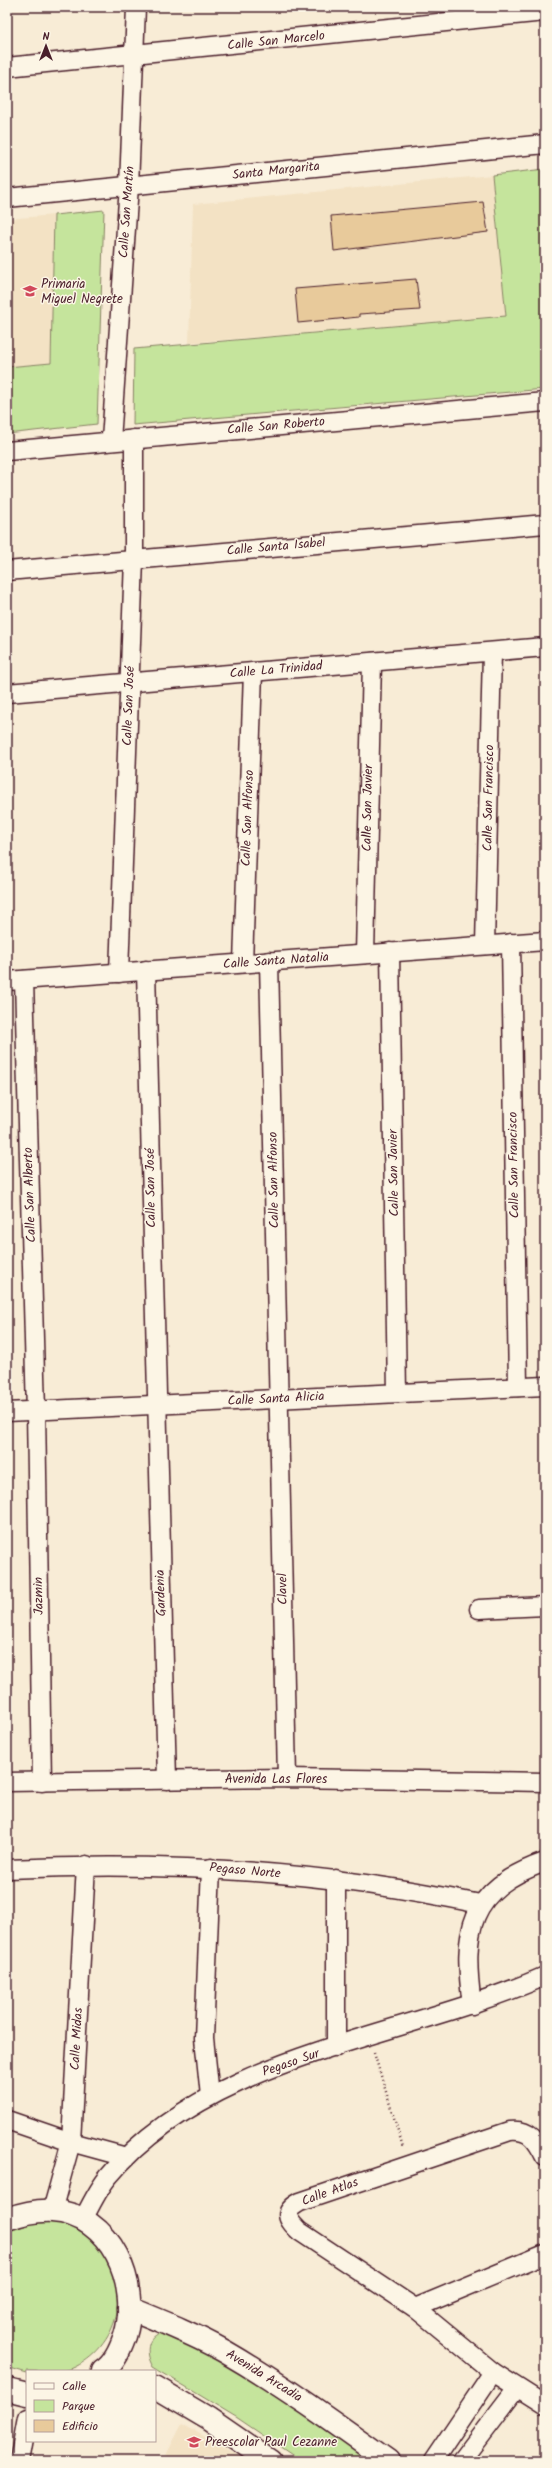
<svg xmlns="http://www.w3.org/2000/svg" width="552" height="2468" font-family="Kalam,sans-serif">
	<rect width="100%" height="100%" fill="#f8ecd6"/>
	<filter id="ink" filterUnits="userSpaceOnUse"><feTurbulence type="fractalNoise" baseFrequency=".025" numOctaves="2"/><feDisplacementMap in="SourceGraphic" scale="8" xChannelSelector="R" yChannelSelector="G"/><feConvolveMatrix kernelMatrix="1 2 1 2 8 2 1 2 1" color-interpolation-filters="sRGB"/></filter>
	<g filter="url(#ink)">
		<g fill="#f3e2c4">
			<polygon points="492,175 506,316 189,343 193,204"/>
			<polygon points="54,215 51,363 7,367 7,219"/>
			<polygon points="182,2424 249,2461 163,2461"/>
		</g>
		<g fill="#c5e49c" stroke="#888264">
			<polygon points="545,169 545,389 133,425 134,349 506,316 492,175"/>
			<polygon points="104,210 97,424 7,434 7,367 51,363 54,215"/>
			<path d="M25,2219C38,2220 54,2219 67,2222C79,2226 92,2237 99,2245C132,2284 122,2343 75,2367C62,2374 42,2371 27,2371V2373L7,2367V2226Z"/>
			<path d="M167,2331L246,2372L370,2461H301L236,2417L153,2367C144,2351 147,2334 167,2331Z"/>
		</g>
		<g fill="#e8ca9b" stroke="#4a1f2b">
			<polygon points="483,202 488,232 334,251 331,216"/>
			<polygon points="416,279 420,310 359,314 359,317 298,323 295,289"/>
		</g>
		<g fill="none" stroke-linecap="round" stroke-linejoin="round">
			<defs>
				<g id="street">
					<polyline points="7,67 545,12"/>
					<polyline points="7,198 545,144"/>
					<polyline points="111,440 129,186 136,7"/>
					<polyline points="7,451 545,402"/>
					<polyline points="7,571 545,524"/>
					<polyline points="7,693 545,647"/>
					<polyline points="511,943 518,1387"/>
					<polyline points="485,945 492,652"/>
					<polyline points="390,952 397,1393"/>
					<polyline points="365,954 372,662"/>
					<polyline points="269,961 287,1778"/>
					<polyline points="243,963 253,672"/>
					<polyline points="146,970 167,1780"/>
					<polyline points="119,973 134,559 134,439"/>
					<polyline points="24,980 36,1411 42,1782"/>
					<polyline points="7,981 545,941"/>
					<polyline points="7,1412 545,1386"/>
					<polyline points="479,1609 545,1606"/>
					<polyline points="7,1782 287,1778 545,1782"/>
					<path d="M7,1869C166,1861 324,1871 480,1904"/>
					<polyline points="336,1879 336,2047"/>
					<path d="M472,2005C462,1931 468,1889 545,1862"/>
					<polyline points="210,2096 204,2038 211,1868"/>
					<polyline points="7,2120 71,2142 126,2157"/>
					<path d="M545,2157C537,2141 530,2129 510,2131L300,2202C282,2212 287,2219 299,2231L415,2308L493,2372L545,2405"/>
					<polyline points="52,2211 71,2142 86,1865"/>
					<path d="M83,2220C91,2204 98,2189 109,2176C211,2053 406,2038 545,1976"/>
					<polyline points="415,2308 545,2254"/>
					<polyline points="19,2461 27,2418"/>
					<polyline points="433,2461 493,2372"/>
					<polyline points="461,2461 516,2389"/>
				</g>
				<g id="secondary">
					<path d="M7,2219C21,2214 36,2210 52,2211C111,2214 141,2284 125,2336C121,2348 114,2364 103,2371"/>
					<path d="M129,2308C161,2321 194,2334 224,2351C281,2384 334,2422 388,2461"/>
					<polyline points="155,2387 209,2419 270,2461"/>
					<polyline points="7,2389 27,2394"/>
				</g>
			</defs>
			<use href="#street" stroke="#4a1f2b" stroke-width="21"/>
			<use href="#secondary" stroke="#4a1f2b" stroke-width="25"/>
			<polyline stroke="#4a1f2b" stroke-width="2.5" stroke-dasharray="1 3" stroke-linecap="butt" points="374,2053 403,2147"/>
			<use href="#street" stroke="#fcf5e5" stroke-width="18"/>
			<use href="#secondary" stroke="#fcf5e5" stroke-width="22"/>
		</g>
	</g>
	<defs>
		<symbol id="school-bare" viewBox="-9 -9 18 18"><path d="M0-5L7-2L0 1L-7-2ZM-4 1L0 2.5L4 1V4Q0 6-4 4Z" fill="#d1495b" stroke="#fcf5e5" stroke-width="2.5" paint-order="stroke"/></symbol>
	</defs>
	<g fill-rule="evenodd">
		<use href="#school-bare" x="20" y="281" width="20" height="20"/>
		<use href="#school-bare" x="184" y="2432" width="20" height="20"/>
	</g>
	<g text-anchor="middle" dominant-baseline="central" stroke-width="3" stroke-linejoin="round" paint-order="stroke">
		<g font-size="13" fill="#4a1f2b" stroke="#fcf5e5">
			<text transform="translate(276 41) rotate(-6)">Calle San Marcelo</text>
			<text transform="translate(276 171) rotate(-6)">Santa Margarita</text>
			<text transform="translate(127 212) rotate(-86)">Calle San Martín</text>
			<text transform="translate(276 426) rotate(-5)">Calle San Roberto</text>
			<text transform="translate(276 547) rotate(-5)">Calle Santa Isabel</text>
			<text transform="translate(276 670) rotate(-5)">Calle La Trinidad</text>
			<text transform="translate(129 706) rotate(-88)">Calle San José</text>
			<text transform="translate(489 798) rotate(-89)">Calle San Francisco</text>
			<text transform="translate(368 808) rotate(-89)">Calle San Javier</text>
			<text transform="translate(248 818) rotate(-88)">Calle San Alfonso</text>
			<text transform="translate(276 961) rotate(-4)">Calle Santa Natalia</text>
			<text transform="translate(514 1165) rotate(-91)">Calle San Francisco</text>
			<text transform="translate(394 1173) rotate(-91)">Calle San Javier</text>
			<text transform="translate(274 1180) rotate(-91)">Calle San Alfonso</text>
			<text transform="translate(151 1188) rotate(-91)">Calle San José</text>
			<text transform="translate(30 1195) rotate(-92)">Calle San Alberto</text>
			<text transform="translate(276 1399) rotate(-3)">Calle Santa Alicia</text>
			<text transform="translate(283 1589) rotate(-91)">Clavel</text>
			<text transform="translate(161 1593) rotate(-92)">Gardenia</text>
			<text transform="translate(39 1596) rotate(-91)">Jazmin</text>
			<text x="276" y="1779">Avenida Las Flores</text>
			<text transform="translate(245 1871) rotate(5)">Pegaso Norte</text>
			<text transform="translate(77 2039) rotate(-87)">Calle Midas</text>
			<text transform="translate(291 2063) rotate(-19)">Pegaso Sur</text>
			<text transform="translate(330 2192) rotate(-20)">Calle Atlas</text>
			<text transform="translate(264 2376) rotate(32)">Avenida Arcadia</text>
		</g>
		<g font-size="13" fill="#4a1f2b" stroke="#fcf5e5" text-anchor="start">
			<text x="41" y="284">Primaria<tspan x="41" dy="15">Miguel Negrete</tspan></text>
			<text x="205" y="2442">Preescolar Paul Cezanne</text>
		</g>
	</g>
	<rect width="552" height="2468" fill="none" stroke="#fcf5e5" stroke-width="24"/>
	<rect x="12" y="12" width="528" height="2444" fill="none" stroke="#4a1f2b" stroke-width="1.5" filter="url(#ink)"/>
	<rect x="26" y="2370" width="130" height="72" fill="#fcf5e5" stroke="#b59f9b"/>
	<rect x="34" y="2383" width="20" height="6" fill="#fcf5e5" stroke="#b59f9b"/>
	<text x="62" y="2390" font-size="12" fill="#4a1f2b">Calle</text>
	<rect x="34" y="2400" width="20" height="12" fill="#c5e49c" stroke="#b59f9b"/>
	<text x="62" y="2410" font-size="12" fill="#4a1f2b">Parque</text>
	<rect x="34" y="2420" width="20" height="12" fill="#e8ca9b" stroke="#b59f9b"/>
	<text x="62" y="2430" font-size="12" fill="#4a1f2b">Edificio</text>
	<g transform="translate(46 46)" stroke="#fcf5e5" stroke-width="3" paint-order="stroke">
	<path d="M0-3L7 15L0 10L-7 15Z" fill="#4a1f2b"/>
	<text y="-6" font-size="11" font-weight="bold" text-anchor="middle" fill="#4a1f2b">N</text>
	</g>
</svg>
